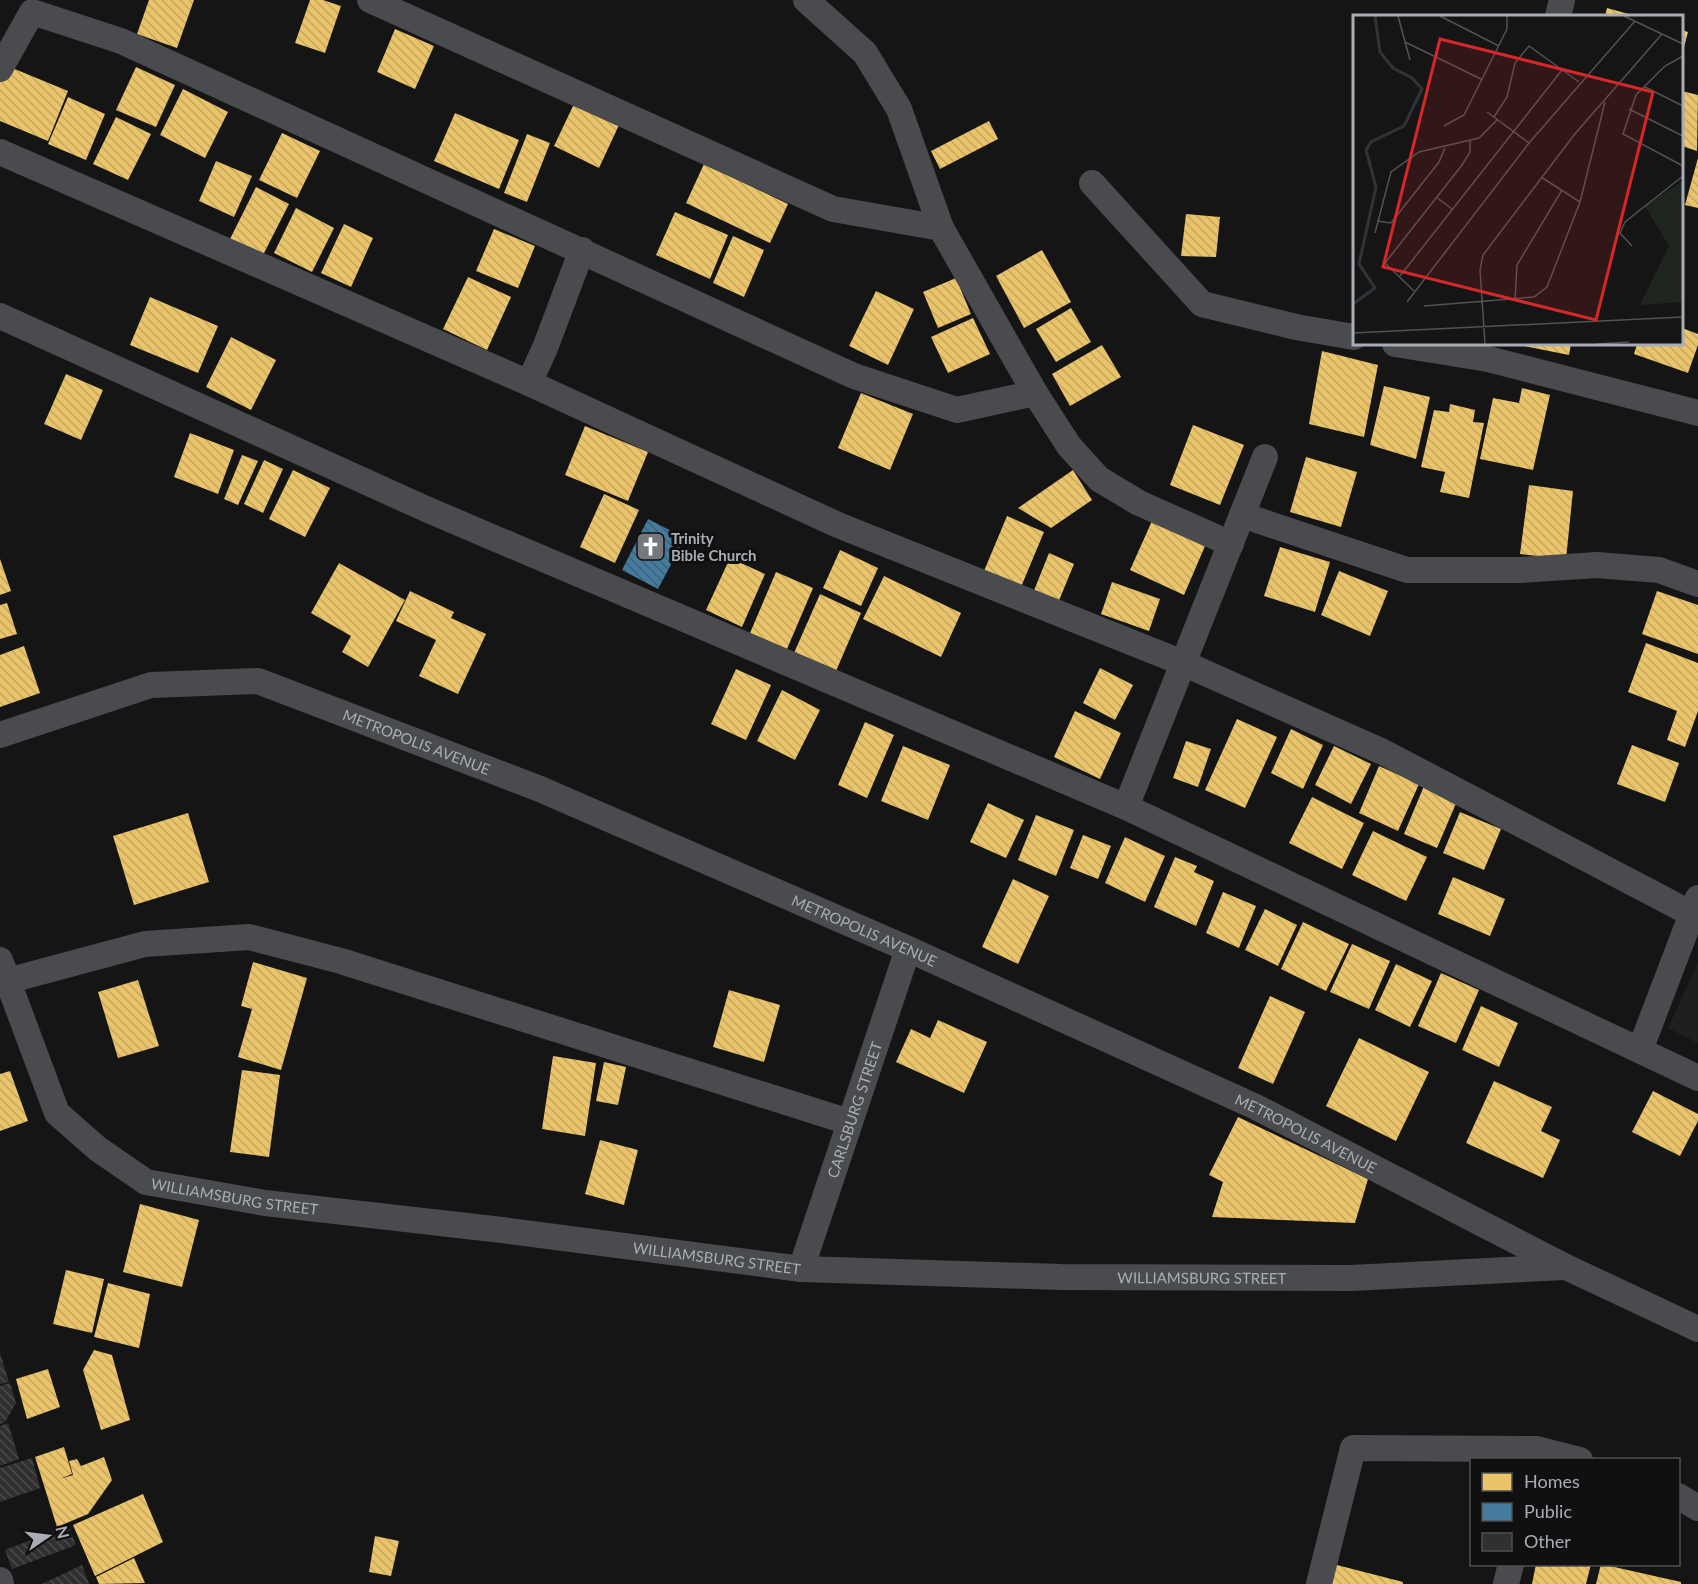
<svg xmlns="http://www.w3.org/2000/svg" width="1698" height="1584" font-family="Lato,sans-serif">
	<defs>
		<pattern id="homes-back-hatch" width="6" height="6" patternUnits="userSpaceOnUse" patternTransform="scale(1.5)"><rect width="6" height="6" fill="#e9c46a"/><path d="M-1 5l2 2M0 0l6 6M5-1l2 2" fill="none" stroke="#c4a760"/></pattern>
		<pattern id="public-back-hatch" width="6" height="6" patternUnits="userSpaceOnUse" patternTransform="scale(1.5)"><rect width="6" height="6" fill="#457b9d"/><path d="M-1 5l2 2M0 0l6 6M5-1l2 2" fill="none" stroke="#3e6279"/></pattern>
		<pattern id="building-back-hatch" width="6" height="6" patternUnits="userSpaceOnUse" patternTransform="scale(1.5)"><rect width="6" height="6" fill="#303031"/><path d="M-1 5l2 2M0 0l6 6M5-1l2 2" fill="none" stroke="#4b4b4d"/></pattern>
	</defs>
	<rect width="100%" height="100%" fill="#151516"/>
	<polygon fill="#1f1f21" points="1698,963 1698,1043 1668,1028"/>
	<g fill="url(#homes-back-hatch)">
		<polygon points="149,0 194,0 177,48 137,34"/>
		<polygon points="310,0 323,0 341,6 325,53 295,43"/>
		<polygon points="1607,8 1636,16 1605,16"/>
		<polygon points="395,29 434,46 415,89 377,72"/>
		<polygon points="1682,30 1688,32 1682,55"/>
		<polygon points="5,65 68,91 48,141 0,121 0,79"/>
		<polygon points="136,67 175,85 156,127 116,110"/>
		<polygon points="183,89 228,112 205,158 160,135"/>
		<polygon points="1682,91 1698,95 1697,151 1682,146"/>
		<polygon points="68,97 105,114 86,160 48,144"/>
		<polygon points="574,104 619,125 599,168 554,146"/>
		<polygon points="455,113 519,140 499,189 434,161"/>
		<polygon points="116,117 151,134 128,180 93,164"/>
		<polygon points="989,121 998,139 940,169 931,151"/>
		<polygon points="282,133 320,151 297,198 259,180"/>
		<polygon points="527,134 550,143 527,202 504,193"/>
		<polygon points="1698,158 1698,208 1685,205"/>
		<polygon points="216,161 252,176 234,217 199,201"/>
		<polygon points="704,164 788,204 770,243 686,203"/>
		<polygon points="256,187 289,204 262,257 229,241"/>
		<polygon points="296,208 334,228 312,272 274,253"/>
		<polygon points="675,212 728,235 710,279 656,255"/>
		<polygon points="1186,214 1220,217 1216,257 1181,256"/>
		<polygon points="344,224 373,238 351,287 321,273"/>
		<polygon points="494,229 535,246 518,288 476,271"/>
		<polygon points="733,236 764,250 744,297 713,283"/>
		<polygon points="1042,250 1071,302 1024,328 996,276"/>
		<polygon points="468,277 511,297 487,350 443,329"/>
		<polygon points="956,278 971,314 938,328 923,292"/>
		<polygon points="876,291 914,309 888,365 849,346"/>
		<polygon points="150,297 218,326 198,373 130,345"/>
		<polygon points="1071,308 1091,342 1056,362 1036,329"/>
		<polygon points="973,318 990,354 948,373 931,337"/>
		<polygon points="1682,328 1698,334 1698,345 1688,373 1634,354 1637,344 1682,344"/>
		<polygon points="231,337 276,360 251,410 206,387"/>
		<polygon points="1524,344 1571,344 1569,355 1524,346"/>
		<polygon points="1102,345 1121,377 1070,406 1052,374"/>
		<polygon points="1322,351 1378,365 1364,437 1309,424"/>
		<polygon points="66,374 103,390 81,440 44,424"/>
		<polygon points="1384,386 1430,397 1416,459 1370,445"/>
		<polygon points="1522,388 1550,395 1533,470 1480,459 1493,398 1519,403"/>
		<polygon points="861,393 913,414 890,470 838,448"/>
		<polygon points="1450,404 1475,410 1473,422 1484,423 1469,498 1440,492 1445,472 1421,467 1434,410 1449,412"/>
		<polygon points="1193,425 1244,445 1220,505 1170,485"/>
		<polygon points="585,426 648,452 628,501 565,475"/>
		<polygon points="190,433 234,450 218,494 174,477"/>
		<polygon points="242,455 258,461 238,505 224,499"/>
		<polygon points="1306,457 1357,472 1341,527 1290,512"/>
		<polygon points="264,460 283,469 263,513 244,504"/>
		<polygon points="293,470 330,488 305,537 269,519"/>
		<polygon points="1073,470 1092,500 1051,528 1018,508"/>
		<polygon points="1529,485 1573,491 1566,559 1520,554"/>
		<polygon points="604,494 639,510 615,563 580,547"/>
		<polygon points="1007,516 1044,532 1021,587 984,571"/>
		<polygon points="1152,521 1205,546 1184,595 1130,570"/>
		<polygon points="1280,547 1330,562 1315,612 1264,596"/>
		<polygon points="840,550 878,568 861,606 823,588"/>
		<polygon points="1049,553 1074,564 1058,603 1033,593"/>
		<polygon points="730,558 765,574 742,627 706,610"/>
		<polygon points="0,559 11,591 0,595"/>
		<polygon points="339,563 405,600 368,667 342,652 351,636 311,613"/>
		<polygon points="1339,571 1388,591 1370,636 1321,615"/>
		<polygon points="776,572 813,588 787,649 750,633"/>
		<polygon points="884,576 961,613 941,657 863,619"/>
		<polygon points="1112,582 1160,599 1149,631 1101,614"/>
		<polygon points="410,591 454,612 451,618 486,634 458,694 419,676 436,640 396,621"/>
		<polygon points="1657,591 1698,605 1698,654 1642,634"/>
		<polygon points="820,594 861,613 836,671 794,653"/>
		<polygon points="7,603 17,634 0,639 0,605"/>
		<polygon points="1646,643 1698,663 1698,711 1685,747 1667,740 1677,711 1628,692"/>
		<polygon points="24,646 40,693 0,707 0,655"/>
		<polygon points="1100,668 1133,685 1115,720 1083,703"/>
		<polygon points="736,669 771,685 746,740 711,724"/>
		<polygon points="782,690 820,710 795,760 757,741"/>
		<polygon points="1075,711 1121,733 1100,779 1054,757"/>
		<polygon points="1237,719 1277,737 1245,808 1205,790"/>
		<polygon points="865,722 894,735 867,798 838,785"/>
		<polygon points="1291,729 1323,745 1303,789 1271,773"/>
		<polygon points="1186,741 1211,749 1198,787 1173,778"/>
		<polygon points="1632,745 1679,763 1665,802 1617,784"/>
		<polygon points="903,746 950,765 928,820 881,801"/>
		<polygon points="1334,746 1371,764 1351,804 1315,785"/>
		<polygon points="1379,766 1419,784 1398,831 1359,813"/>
		<polygon points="1424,786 1457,801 1437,848 1404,834"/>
		<polygon points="1312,797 1364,823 1342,869 1289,843"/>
		<polygon points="988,803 1024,820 1006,858 970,842"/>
		<polygon points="1460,812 1501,829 1484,870 1443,853"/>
		<polygon points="188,813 209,882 134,905 113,836"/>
		<polygon points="1036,815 1074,830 1056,876 1018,860"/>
		<polygon points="1373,831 1427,857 1406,901 1352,875"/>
		<polygon points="1083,835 1111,846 1098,879 1070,868"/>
		<polygon points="1125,837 1165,856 1145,902 1105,883"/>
		<polygon points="1175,857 1197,866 1194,872 1214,881 1196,926 1154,907"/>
		<polygon points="1453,877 1505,899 1490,936 1438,914"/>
		<polygon points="1013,879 1049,896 1018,964 982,947"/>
		<polygon points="1223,892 1256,906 1239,948 1206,933"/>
		<polygon points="1265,909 1297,925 1278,966 1245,950"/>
		<polygon points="1303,922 1349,944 1326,991 1281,969"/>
		<polygon points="1352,944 1390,961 1369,1009 1330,992"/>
		<polygon points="253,962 307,978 281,1070 238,1057 252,1009 241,1006"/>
		<polygon points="1396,964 1432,981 1410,1027 1375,1010"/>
		<polygon points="1441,973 1479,990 1456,1043 1418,1026"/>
		<polygon points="138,980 159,1046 118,1058 98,992"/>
		<polygon points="729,990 780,1005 764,1062 713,1047"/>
		<polygon points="1270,996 1305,1012 1273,1084 1238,1068"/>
		<polygon points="1481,1006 1518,1023 1499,1067 1462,1050"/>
		<polygon points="938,1020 987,1042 964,1093 896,1062 911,1029 930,1038"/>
		<polygon points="1359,1038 1429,1072 1396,1141 1326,1106"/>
		<polygon points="553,1056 596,1063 585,1136 542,1129"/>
		<polygon points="604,1062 626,1067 618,1105 596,1101"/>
		<polygon points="242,1070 280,1075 269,1157 230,1152"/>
		<polygon points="10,1071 28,1121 0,1131 0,1074"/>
		<polygon points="1494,1081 1552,1107 1541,1131 1560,1140 1543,1178 1466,1143"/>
		<polygon points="1653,1091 1698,1114 1698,1121 1680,1156 1632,1132"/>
		<polygon points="1238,1117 1368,1179 1355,1223 1212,1217 1223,1182 1209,1175"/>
		<polygon points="600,1140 638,1150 624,1205 585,1194"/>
		<polygon points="140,1204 199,1220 182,1287 123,1272"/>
		<polygon points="66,1270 104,1279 92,1333 53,1324"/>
		<polygon points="108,1283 150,1294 139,1348 94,1337"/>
		<polygon points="94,1350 112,1355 130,1420 101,1430 83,1370"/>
		<polygon points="48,1369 60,1407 27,1419 16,1379"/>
		<polygon points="64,1447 72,1474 60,1479 73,1475 69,1461 77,1459 81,1466 104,1457 112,1480 88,1514 57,1527 35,1457"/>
		<polygon points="143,1494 163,1542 95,1576 73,1525"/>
		<polygon points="375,1536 399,1541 391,1576 369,1572"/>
		<polygon points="134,1558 145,1583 99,1584 96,1577"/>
		<polygon points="1333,1564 1403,1582 1403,1584 1328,1584"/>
		<polygon points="1536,1564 1591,1564 1586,1584 1532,1584"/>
		<polygon points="1601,1564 1681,1582 1681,1584 1596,1584"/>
	</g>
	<polygon fill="url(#public-back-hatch)" points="648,519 685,538 658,589 622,570"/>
	<g fill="url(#building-back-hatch)">
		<polygon points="0,1353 9,1382 0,1384"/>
		<polygon points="10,1383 16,1403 5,1422 0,1424 0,1386"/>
		<polygon points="8,1423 19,1459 0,1466 0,1426"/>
		<polygon points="32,1458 40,1488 0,1502 0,1468"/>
		<polygon points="68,1526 76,1545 12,1569 5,1550"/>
		<polygon points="82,1565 89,1584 42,1584"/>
	</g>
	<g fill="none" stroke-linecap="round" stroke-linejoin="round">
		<g stroke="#4a4b4e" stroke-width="26">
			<polyline points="370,0 833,209 941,228"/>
			<polyline points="806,0 865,53 899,109 941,228 1035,393 1069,446 1099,479 1139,503 1231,544"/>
			<polyline points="1558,16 1562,0"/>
			<polyline points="0,69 32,12 121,41 854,376 957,410 1035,393"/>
			<polyline points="0,152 529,383 838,525 1183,663 1383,752 1690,913"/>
			<polyline points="1092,183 1202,304 1296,327 1354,337"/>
			<polyline points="0,316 426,509 1126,807 1698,1078"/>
			<polyline points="1395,344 1488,359 1698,413"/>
			<polyline points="529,383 545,348 582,250"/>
			<polyline points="1242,515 1407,570 1520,570 1597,565 1659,570 1698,584"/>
			<path id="s1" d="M0,735L151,685L258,681L540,789L908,949L1256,1107L1566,1267L1698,1329"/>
			<polyline points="1126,807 1265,457"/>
			<path id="s2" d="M0,960L57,1113L98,1149L146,1182L265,1203L502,1230L801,1269L1061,1277L1351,1278L1565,1267"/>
			<polyline points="7,981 145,944 249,937 341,961 849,1122"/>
			<polyline points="1640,1050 1698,898"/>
			<path id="s3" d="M801,1269L908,949"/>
			<polyline points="1678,1496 1698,1508"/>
			<polyline points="0,1580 1,1584"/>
			<polyline points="1319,1584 1353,1448 1537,1449 1580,1460"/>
			<polyline points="1506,1584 1511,1564"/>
		</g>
	</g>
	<defs>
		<symbol id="church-square" viewBox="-11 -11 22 22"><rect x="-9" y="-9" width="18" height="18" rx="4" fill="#75787d" stroke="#101011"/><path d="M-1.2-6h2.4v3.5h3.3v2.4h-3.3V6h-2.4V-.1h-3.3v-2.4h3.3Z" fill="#fff"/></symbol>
	</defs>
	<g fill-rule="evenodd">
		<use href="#church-square" x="634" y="530" width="33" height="33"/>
	</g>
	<g text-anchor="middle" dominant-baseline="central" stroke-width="6" stroke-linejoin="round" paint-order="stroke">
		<g font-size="15" font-weight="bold" fill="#a8adb5" stroke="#101011" text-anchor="start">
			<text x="671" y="538">Trinity<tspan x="671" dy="17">Bible Church</tspan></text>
		</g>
		<g font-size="15" fill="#a8adb5" stroke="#101011">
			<text stroke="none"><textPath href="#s1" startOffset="436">METROPOLIS AVENUE</textPath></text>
			<text stroke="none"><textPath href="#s1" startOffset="922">METROPOLIS AVENUE</textPath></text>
			<text stroke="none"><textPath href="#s3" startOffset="168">CARLSBURG STREET</textPath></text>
			<text stroke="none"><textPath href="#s1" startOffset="1408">METROPOLIS AVENUE</textPath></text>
			<text stroke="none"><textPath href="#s2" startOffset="366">WILLIAMSBURG STREET</textPath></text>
			<text stroke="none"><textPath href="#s2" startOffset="852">WILLIAMSBURG STREET</textPath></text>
			<text stroke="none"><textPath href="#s2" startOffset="1338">WILLIAMSBURG STREET</textPath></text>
		</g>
	</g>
	<g transform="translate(1353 15)">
		<rect width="330" height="330" fill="#151516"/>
		<path d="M330,166V287L287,290L316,231L292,191Z" fill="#1f2620"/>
		<path fill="none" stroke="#2d353a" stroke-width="3" d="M0,289L22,273L6,249L23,172L13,135L18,127L51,111L69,74L59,63L40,53L27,37L22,1"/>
		<path fill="none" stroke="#505256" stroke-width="1.5" d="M45,1L57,45M87,1L146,31M271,1L330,29M52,27L128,64M330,41L312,51L283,80L270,119L330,151M292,72L330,91M276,94L330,121M134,97L176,128M141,102L154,82L162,48L176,31L226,67M91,111L111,100L154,14V1M188,162L227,187M83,182L99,194M24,206L38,208L86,147L92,133M22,218L38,157L66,137L126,123L144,105M279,231L267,218L272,207L330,161M47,261L209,55M61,276L32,248L109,150L117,137V126M162,284L164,250L209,175M54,287L176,128L282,6M71,291L181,282L194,272L227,187L252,87M0,318L330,302M132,329L127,255L130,240L221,120L309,19M244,329L276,327"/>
		<path fill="#d62828" fill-opacity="0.15" stroke="#d62828" stroke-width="3" d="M87,24L300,77L243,305L30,252Z"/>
		<rect width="330" height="330" fill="none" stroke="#a8adb5" stroke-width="3"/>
	</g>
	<rect x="1470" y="1458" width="210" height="108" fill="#101011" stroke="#4d4f53" stroke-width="1.5"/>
	<rect x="1482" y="1473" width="30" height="18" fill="#e9c46a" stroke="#4d4f53" stroke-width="1.5"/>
	<text x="1524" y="1488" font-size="18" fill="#a8adb5">Homes</text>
	<rect x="1482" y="1503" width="30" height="18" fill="#457b9d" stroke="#4d4f53" stroke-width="1.5"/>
	<text x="1524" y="1518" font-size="18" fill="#a8adb5">Public</text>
	<rect x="1482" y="1533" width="30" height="18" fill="#303031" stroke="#4d4f53" stroke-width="1.5"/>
	<text x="1524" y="1548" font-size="18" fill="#a8adb5">Other</text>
	<g transform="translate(48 1536) rotate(76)" stroke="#101011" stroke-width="4.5" paint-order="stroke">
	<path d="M0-4.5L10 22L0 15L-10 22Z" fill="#a8adb5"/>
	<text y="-9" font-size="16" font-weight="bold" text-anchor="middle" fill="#a8adb5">N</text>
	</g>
</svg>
